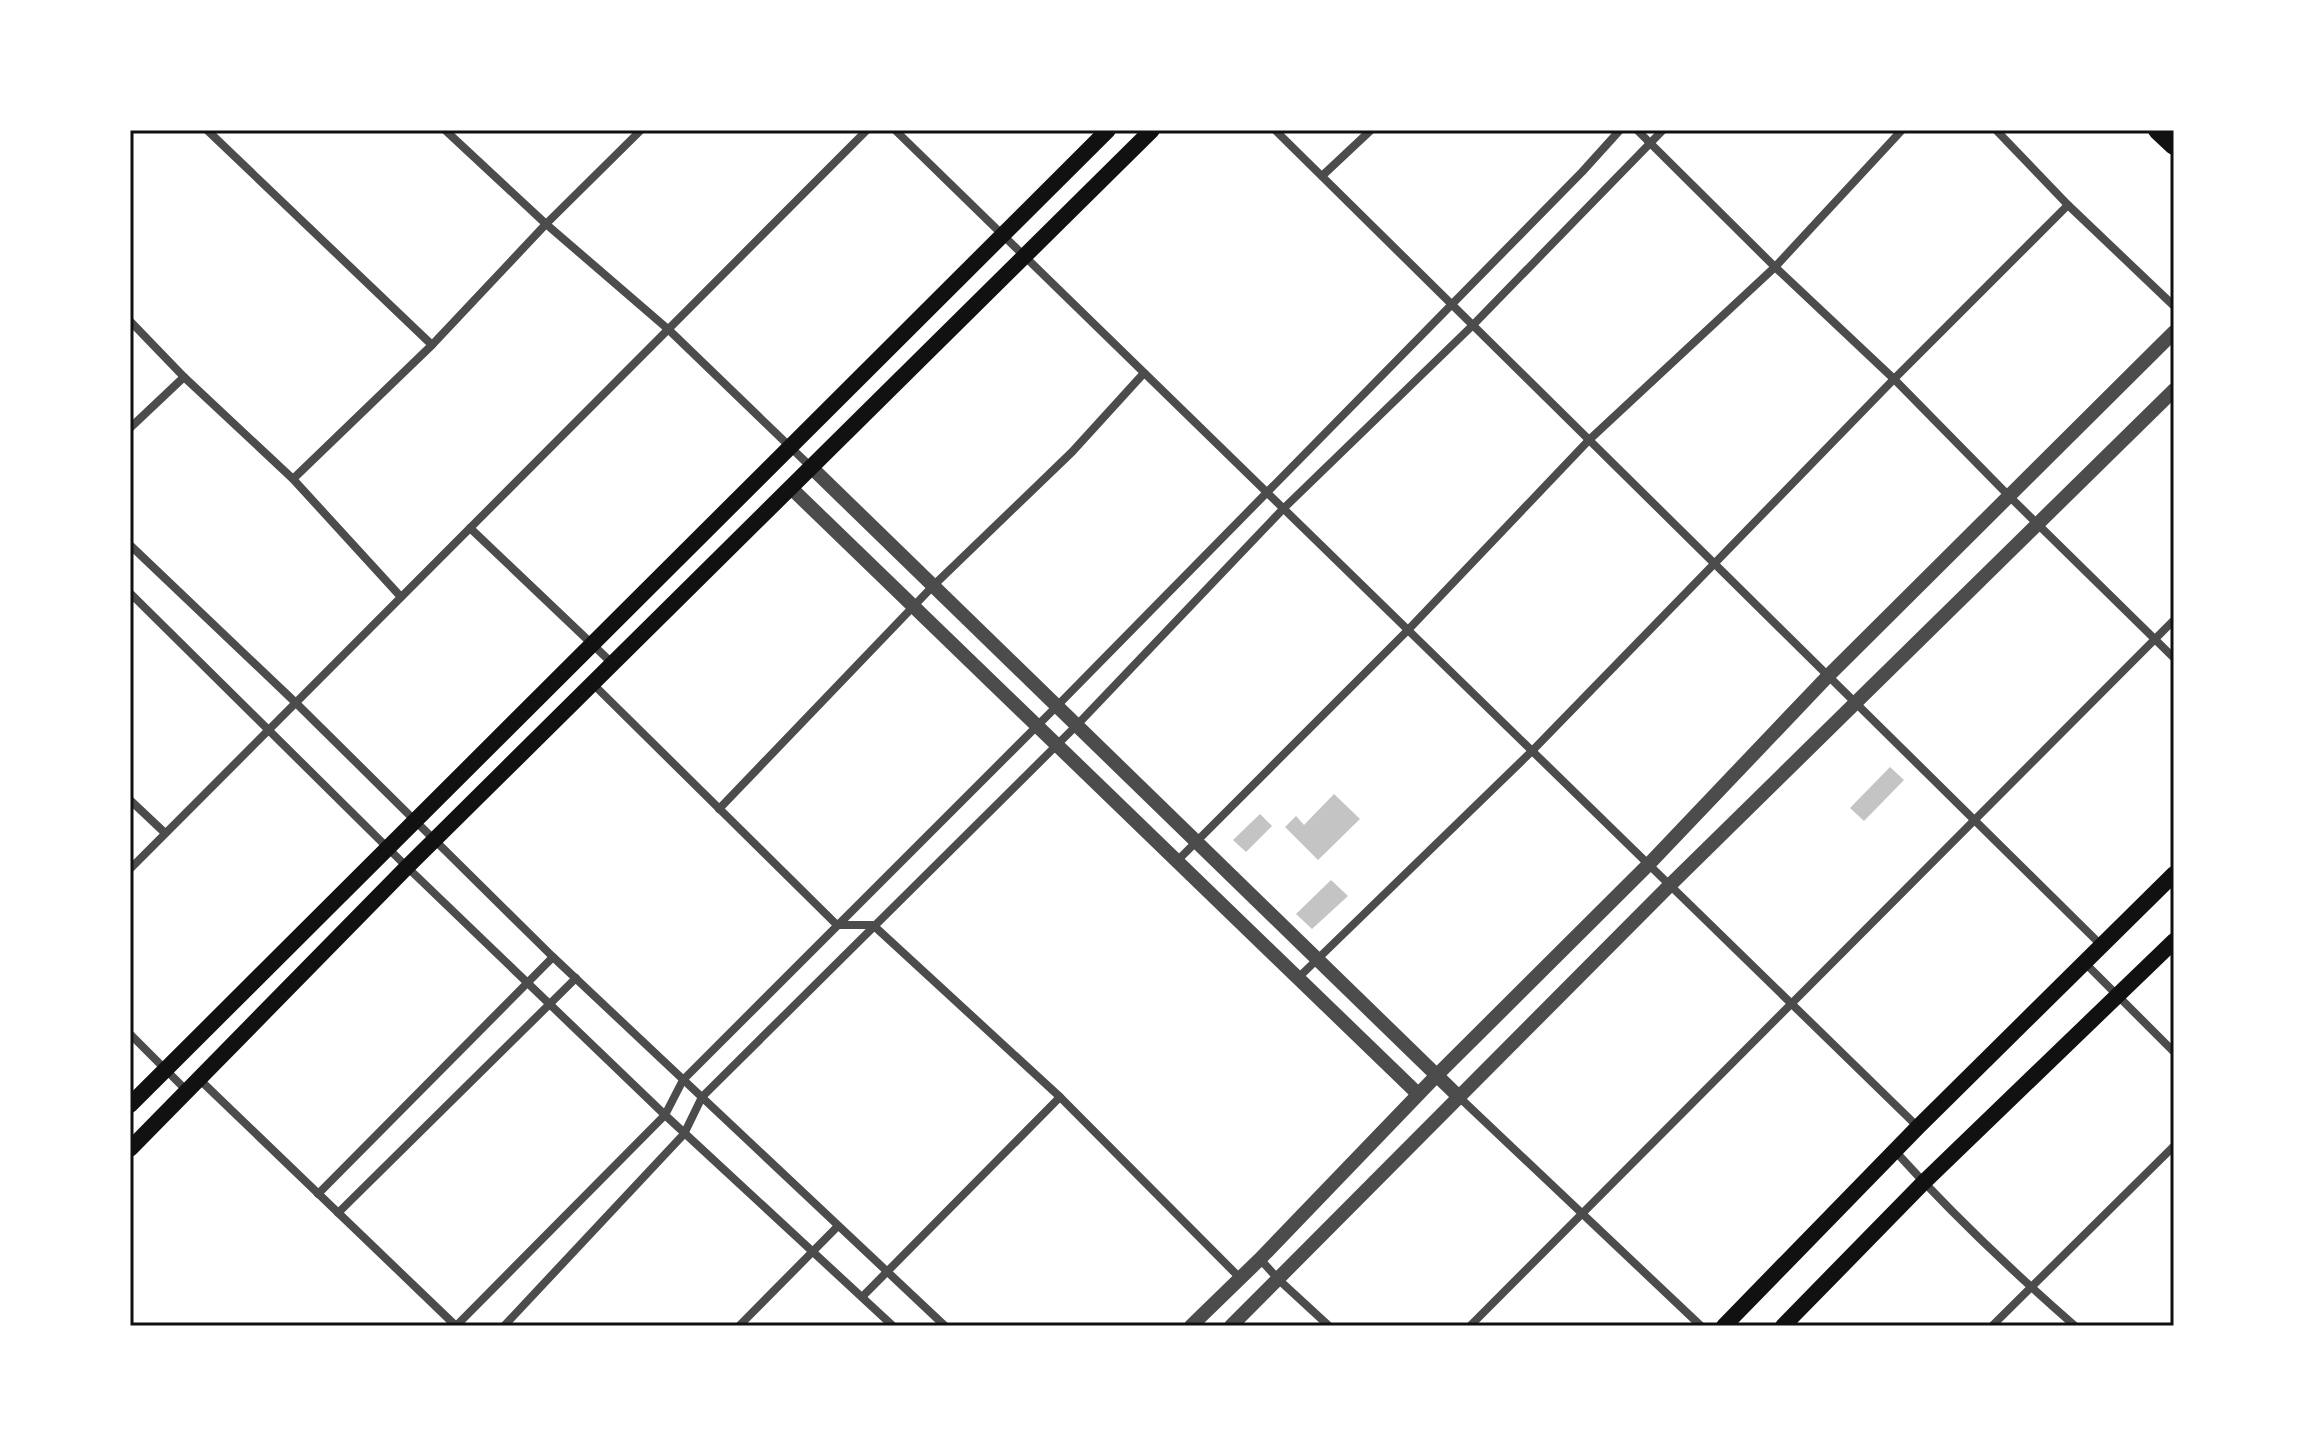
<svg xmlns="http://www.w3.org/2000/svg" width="2304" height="1456" font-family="Helvetica,sans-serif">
	<rect width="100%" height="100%" fill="#fff"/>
	<g fill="#c4c4c4">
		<polygon points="1890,767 1904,780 1864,821 1850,808"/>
		<polygon points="1334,794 1360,819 1318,860 1285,827 1296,816 1304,825"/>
		<polygon points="1260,814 1272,826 1246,852 1233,840"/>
		<polygon points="1331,880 1348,896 1312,929 1296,914"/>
	</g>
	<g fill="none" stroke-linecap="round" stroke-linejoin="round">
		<g stroke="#4c4c4c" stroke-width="8">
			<polyline points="207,130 432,345"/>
			<polyline points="445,130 546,224 669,330 812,468"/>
			<polyline points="895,130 1918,1127"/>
			<polyline points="1275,130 2101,945"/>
			<polyline points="1637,130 1775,267 1894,379 2009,496 2174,658"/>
			<polyline points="1996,130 2068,205 2174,306"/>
			<polyline points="1322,176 1371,130"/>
			<polyline points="130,321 184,377 293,479 401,597"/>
			<polyline points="130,428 184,377"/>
			<polyline points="293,479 432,345 546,224 641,130"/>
			<polyline points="470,528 613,664"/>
			<polyline points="130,545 296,703 553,957 945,1326"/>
			<polyline points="130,593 407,867 665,1115 893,1326"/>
			<polyline points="593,684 837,925 873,925 1060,1097 1239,1277"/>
			<polyline points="130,800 165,833"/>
			<polyline points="719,809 933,586 1072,452 1144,373"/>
			<polyline points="1177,861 1408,630 1589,440 1775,267 1902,130"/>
			<polyline points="130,869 867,130"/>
			<polyline points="2085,963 2174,1052"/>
			<polyline points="1298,978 1532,751 1894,379 2068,205"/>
			<polyline points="130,1034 187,1091"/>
			<polyline points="199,1079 456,1326"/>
			<polyline points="1460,1098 1701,1326"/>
			<path d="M1895,1151C1951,1213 2012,1271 2075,1326"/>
			<polyline points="318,1194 553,957"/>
			<polyline points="338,1213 576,978"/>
			<polyline points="1260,1259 1279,1280 1329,1326"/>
			<polyline points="863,1296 1060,1097"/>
			<polyline points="456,1326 665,1115 683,1080 1057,706 1582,172 1620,130"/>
			<polyline points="504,1326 684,1134 702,1097 1077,725 1283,509 1473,325 1663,130"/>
			<polyline points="739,1326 837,1227"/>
			<polyline points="1470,1326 2174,620"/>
			<polyline points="1992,1326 2174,1146"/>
		</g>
		<g stroke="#4c4c4c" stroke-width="14">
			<polyline points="812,468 1460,1098"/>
			<polyline points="791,488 1418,1094"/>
			<polyline points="1191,1326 1260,1259 1437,1075 1649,864 1828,676 2174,332"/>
			<polyline points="1231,1326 1670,885 2174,390"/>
		</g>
		<g stroke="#111" stroke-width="16">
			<polyline points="130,1105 1108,130"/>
			<polyline points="130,1149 407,867 1152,130"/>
			<polyline points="1724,1326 1918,1127 2174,874"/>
			<polyline points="1783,1326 1923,1183 2174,941"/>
		</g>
		<polyline stroke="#111" stroke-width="20" points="2158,130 2174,145"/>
	</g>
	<rect width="2304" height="1456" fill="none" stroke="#ffffff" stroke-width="264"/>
	<rect x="132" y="132" width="2040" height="1192" fill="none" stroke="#111" stroke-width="3"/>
</svg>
